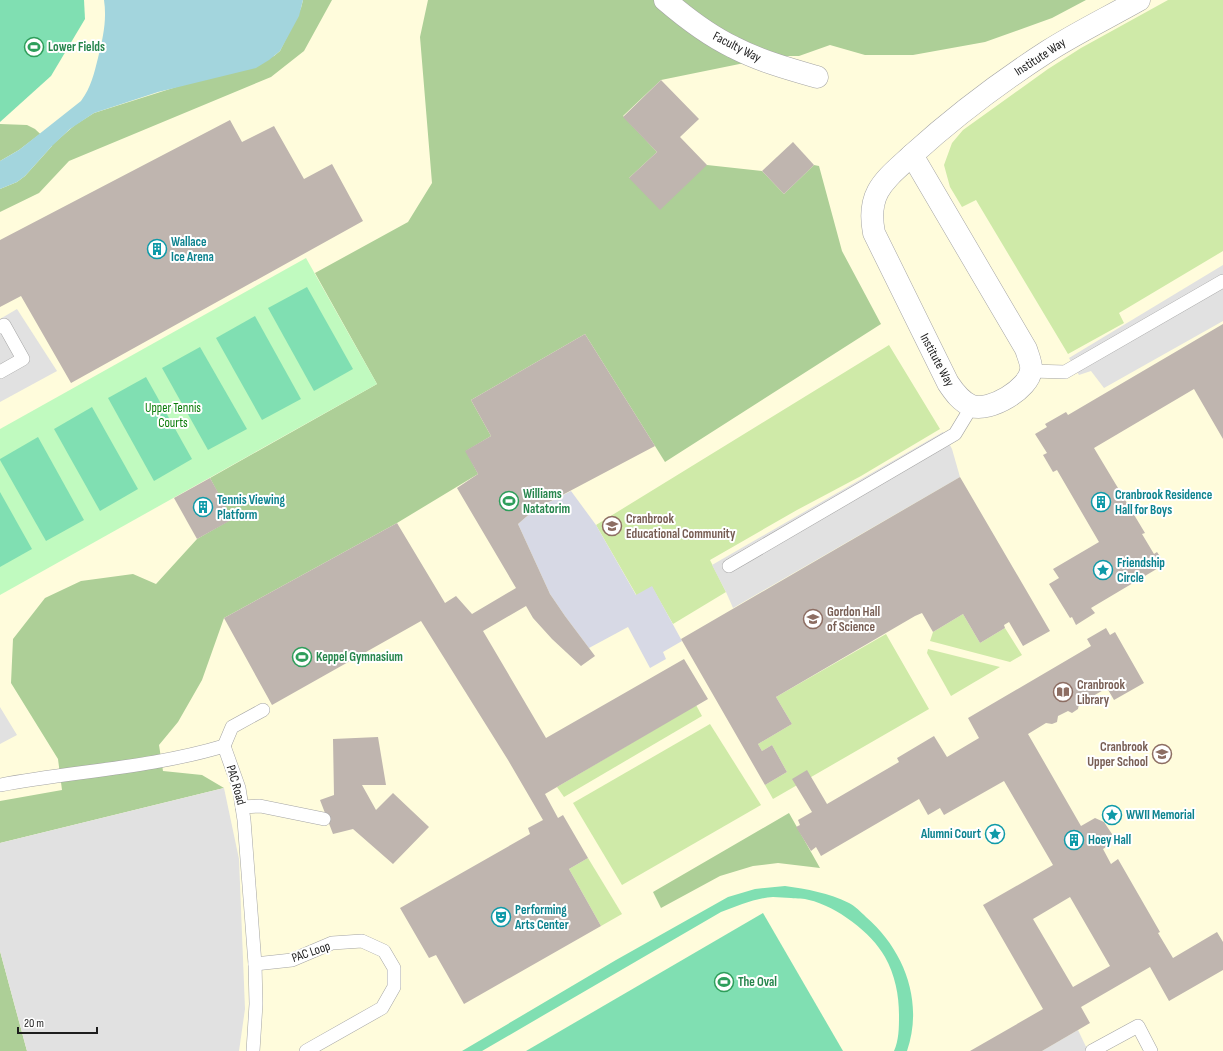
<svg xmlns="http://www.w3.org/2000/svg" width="1223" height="1051" font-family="'Sofia Sans Condensed',sans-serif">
	<rect width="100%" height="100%" fill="#efeae3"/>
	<rect fill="#fffcdc" x="0" y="0" width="1223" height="1051"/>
	<g fill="#cfeaa8">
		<polygon points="1168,0 1223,0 1223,251 1119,313 1124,323 1068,354 976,200 962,207 950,187 944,165 952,143 963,130 1048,69 1081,48"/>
		<polygon points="889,345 940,429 861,476 797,510 710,560 726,592 673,624 652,587 637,596 596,525"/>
		<polygon points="963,614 980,643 1005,628 1022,655 1010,662 930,641 933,632"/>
		<polygon points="886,634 929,709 773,799 765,785 787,772 772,745 762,751 758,744 792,724 776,697"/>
		<polygon points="928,649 1000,667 951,696 927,653"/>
		<polygon points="696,705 702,716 564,797 557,787"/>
		<polygon points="710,724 761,805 622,885 573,803"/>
		<polygon points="588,858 622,914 601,926 569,869"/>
	</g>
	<g fill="#adcf97">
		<polygon points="303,0 332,0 304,51 271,77 69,161 39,193 0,212 0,189 17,182 25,176 52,146 40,134 19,150 0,161 0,124 27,125 35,129 52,145 75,125 94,113 274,56 280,51 301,8"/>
		<polygon points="428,0 1086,0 1052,18 985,42 913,55 865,55 830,45 799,56 779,56 661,80 623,116 657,152 629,178 707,165 762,171 784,194 814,165 819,166 842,251 881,324 665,462 585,334 471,400 491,436 466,451 478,474 397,523 224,618 202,680 178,722 159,745 163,771 202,775 224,788 0,843 0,801 62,790 58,759 11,683 13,639 45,598 81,581 133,574 156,584 197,539 232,519 210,478 377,384 315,273 408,222 432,183 420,37"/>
		<polygon points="789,813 820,868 778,863 753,866 720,876 661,908 653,892"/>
		<polygon points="0,951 27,1051 0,1051"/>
	</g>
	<polygon fill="#c0fabf" points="306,258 377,384 0,595 0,429"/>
	<g fill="#80dfb2">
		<polygon points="0,0 84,0 85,19 51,76 0,122"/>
		<polygon points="307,287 353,369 314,391 268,308"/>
		<polygon points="255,316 301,399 262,420 216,338"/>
		<polygon points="200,347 247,429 208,450 162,368"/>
		<polygon points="146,377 192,459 154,481 108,398"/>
		<polygon points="92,407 138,489 100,511 54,429"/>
		<polygon points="38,437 84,520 46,541 0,460 0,459"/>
		<polygon points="0,492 32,549 0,567"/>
		<path d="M785,886C807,889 829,893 849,903C855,906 861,912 866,917C904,950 924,1001 907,1051H894C899,1040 899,1027 899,1015C899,995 895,975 885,957C872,933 836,906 809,900C804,898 797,899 791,898C785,898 779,897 773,897C755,898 738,906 721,912L482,1051H462L616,960L728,897L755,889Z"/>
		<polygon points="763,913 843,1051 526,1051"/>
	</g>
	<g fill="#e1e1e1">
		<polygon points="1223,265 1223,321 1104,388 1091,371 1079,375 1069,358"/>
		<polygon points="17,309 57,371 0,402 0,319"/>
		<polygon points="943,432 952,449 960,477 733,608 726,592 712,565"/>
		<polygon points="0,707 17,735 0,744"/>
		<polygon points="224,788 239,859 245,1009 239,1051 27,1051 0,951 0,843"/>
		<polygon points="1078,1030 1088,1051 1042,1051"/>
	</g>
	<polygon fill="#d7d9e5" points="571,491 596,525 636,595 652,586 682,641 663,652 666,659 650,668 628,627 589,648 565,616 550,594 518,524 534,510"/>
	<path fill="#a3d5dd" d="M104,0H303L299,16L280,51L269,60L256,68L158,92L94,113L70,129L52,146L25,176L17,182L0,189V161L19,150L81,101C91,87 94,74 98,58C103,38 107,20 104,0Z"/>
	<g fill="#bfb5af" fill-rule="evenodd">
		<polygon points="661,80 699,119 680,137 707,165 660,210 629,178 657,152 623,117"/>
		<polygon points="230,120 242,142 274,126 304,179 332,164 363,221 71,383 21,296 0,307 0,240"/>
		<polygon points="793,142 814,165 784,194 762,171"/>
		<polygon points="1223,324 1223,439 1194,389 1094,448 1145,533 1142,534 1154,554 1157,552 1165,564 1091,608 1095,613 1076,625 1072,617 1070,618 1049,584 1059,578 1053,569 1099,542 1057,470 1053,472 1043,455 1047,453 1035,434 1047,427 1045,424 1066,412 1068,415"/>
		<polygon points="585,334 655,446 534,510 518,524 550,594 565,616 595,656 581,666 552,639 533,618 526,606 483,631 546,738 684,659 708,699 545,794 558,818 563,815 588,858 569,869 601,926 464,1004 436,955 429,958 400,908 530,834 528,828 543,820 508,760 421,621 272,705 224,618 397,523 445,603 456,596 472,614 516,588 457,488 478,474 465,451 491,436 471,400"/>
		<polygon points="960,477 1050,631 1023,646 1009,622 1004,625 1005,628 980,643 963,614 933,632 922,613 915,616 776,697 792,724 758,744 762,751 772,745 787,772 765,785 681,639"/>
		<polygon points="210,478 233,519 197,539 174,498"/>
		<path d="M1106,628L1110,635L1115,632L1144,683L1114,700L1107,688L1079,704L1078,709L1072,713L1068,711L1058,716L1057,722L1052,724L1046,723L1028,734L1081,826L1095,818L1104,822L1112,834L1109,845L1103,849L1111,864L1118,859L1160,932L1158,933L1173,958L1217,932L1223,942V970L1169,1001L1150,967L1081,1007L1090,1023L1042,1051H970L1043,1009L983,905L1053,865L1004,781L944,815L940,808L928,815L919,799L821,856L816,847L811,851L796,827L800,825L798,820L812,812L792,779L807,770L827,804L899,762L897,758L934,736L947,757L979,738L968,718L1091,646L1087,639ZM1070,897L1110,966L1073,987L1033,919Z"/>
		<polygon points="378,737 386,785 362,785 376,810 393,793 429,827 393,864 353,829 333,834 320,800 334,795 333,739"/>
	</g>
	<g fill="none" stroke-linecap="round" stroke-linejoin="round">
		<defs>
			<g id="service">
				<polyline points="0,327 4,325 23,359 0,372"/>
				<polyline points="1031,371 1065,372 1223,281"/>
				<polyline points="729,566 955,434 972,406"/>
				<polyline points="224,746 232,727 263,710"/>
				<path d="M0,785C74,771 151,768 224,746L239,788L244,820L255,964L256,1004L253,1051"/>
				<polyline points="242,807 260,806 324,819"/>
				<polyline points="255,964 292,960 332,943 362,941 384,951 394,968 394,987 382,1008 306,1051"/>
				<polyline points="1092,1051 1138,1026 1151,1051"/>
			</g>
			<g id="minor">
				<path d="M665,0C686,18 708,35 733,47C760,61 789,69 817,77"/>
				<path d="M912,155L1026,349C1028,356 1032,364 1031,370C1029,389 990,412 972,406C961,402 954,392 948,383L874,233C866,192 885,180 912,155Z"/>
				<path d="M912,155C955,116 1000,82 1048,51C1078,32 1109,17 1139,0"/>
			</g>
		</defs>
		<use href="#service" stroke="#a4a4a4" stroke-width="14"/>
		<use href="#minor" stroke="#a4a4a4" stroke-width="23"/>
		<use href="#service" stroke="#fff" stroke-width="13"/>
		<use href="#minor" stroke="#fff" stroke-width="22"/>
	</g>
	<defs>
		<symbol id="stadium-ring" viewBox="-11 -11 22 22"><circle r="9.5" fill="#fff" stroke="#2e9e5b" stroke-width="1.5"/><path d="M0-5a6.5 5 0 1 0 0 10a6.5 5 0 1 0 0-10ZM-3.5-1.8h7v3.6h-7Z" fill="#2e9e5b"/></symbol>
		<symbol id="building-ring" viewBox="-11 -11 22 22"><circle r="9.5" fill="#fff" stroke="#0f9aa8" stroke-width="1.5"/><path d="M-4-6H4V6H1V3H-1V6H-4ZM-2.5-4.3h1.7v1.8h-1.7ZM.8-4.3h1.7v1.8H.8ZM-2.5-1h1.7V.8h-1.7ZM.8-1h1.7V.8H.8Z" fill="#0f9aa8"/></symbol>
		<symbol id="school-ring" viewBox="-11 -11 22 22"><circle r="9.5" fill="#fff" stroke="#8d6e63" stroke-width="1.5"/><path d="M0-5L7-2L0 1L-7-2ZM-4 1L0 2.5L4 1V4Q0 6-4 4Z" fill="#8d6e63"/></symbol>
		<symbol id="sight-ring" viewBox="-11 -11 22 22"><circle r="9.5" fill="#fff" stroke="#0f9aa8" stroke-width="1.5"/><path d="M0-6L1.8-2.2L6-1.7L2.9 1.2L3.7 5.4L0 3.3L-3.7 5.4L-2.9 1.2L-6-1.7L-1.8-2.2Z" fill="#0f9aa8"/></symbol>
		<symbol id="library-ring" viewBox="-11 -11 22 22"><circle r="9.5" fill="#fff" stroke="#8d6e63" stroke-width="1.5"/><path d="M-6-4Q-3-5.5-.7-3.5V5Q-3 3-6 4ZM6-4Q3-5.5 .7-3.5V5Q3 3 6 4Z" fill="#8d6e63"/></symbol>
		<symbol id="theatre-ring" viewBox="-11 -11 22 22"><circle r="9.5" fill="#fff" stroke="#0f9aa8" stroke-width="1.5"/><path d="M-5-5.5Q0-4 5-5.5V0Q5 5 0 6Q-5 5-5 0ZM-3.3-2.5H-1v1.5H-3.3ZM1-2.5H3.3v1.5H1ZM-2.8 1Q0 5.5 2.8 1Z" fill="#0f9aa8"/></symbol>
	</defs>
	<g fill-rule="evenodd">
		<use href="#stadium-ring" x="23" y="36" width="22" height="22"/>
		<use href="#building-ring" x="146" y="238" width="22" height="22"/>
		<use href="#stadium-ring" x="498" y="490" width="22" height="22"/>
		<use href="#building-ring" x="1090" y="491" width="22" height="22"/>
		<use href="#building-ring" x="192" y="496" width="22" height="22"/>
		<use href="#school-ring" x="601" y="515" width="22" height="22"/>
		<use href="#sight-ring" x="1092" y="559" width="22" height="22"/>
		<use href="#school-ring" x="802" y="608" width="22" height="22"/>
		<use href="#stadium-ring" x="291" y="646" width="22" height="22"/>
		<use href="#library-ring" x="1052" y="681" width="22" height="22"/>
		<use href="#school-ring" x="1151" y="743" width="22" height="22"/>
		<use href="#sight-ring" x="1101" y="804" width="22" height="22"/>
		<use href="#sight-ring" x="984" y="823" width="22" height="22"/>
		<use href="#building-ring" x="1063" y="829" width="22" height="22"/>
		<use href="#theatre-ring" x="490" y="906" width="22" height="22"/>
		<use href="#stadium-ring" x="713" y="971" width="22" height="22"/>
	</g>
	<g text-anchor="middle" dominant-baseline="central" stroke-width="4" stroke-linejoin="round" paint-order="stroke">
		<g font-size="13" font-weight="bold" fill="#27864d" stroke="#fff" text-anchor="start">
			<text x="48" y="47">Lower Fields</text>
			<text x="523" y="494">Williams<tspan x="523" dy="15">Natatorim</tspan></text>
			<text x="316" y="657">Keppel Gymnasium</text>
			<text x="738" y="982">The Oval</text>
		</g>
		<g font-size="13" fill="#1d1d1d" stroke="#fff">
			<text transform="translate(737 47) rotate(27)">Faculty Way</text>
			<text transform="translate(1040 57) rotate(-33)">Institute Way</text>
			<text transform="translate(937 360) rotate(62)">Institute Way</text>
			<text transform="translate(236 785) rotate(74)">PAC Road</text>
			<text transform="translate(311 952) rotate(-19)">PAC Loop</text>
		</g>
		<g font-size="13" font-weight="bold" fill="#0d838f" stroke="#fff" text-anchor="start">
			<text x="171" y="242">Wallace<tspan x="171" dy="15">Ice Arena</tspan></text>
			<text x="1115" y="495">Cranbrook Residence<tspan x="1115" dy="15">Hall for Boys</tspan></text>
			<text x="217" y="500">Tennis Viewing<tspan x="217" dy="15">Platform</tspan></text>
			<text x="1117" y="563">Friendship<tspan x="1117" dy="15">Circle</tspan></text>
			<text x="1126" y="815">WWII Memorial</text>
			<text x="981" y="834" text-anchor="end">Alumni Court</text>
			<text x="1088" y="840">Hoey Hall</text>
			<text x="515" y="910">Performing<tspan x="515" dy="15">Arts Center</tspan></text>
		</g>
		<g font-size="13" fill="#0b7d0a" stroke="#fff">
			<text x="173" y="408">Upper Tennis<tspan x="173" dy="15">Courts</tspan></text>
		</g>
		<g font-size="13" font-weight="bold" fill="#785e54" stroke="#fff" text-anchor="start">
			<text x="626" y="519">Cranbrook<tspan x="626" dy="15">Educational Community</tspan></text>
			<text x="827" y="612">Gordon Hall<tspan x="827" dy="15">of Science</tspan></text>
			<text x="1077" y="685">Cranbrook<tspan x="1077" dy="15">Library</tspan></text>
			<text x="1148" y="747" text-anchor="end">Cranbrook<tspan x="1148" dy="15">Upper School</tspan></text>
		</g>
	</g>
	<path d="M18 1027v6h79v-6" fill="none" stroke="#1d1d1d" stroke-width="2"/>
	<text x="24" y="1027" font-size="12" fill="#1d1d1d" stroke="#ffffff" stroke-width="3" paint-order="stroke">20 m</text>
</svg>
